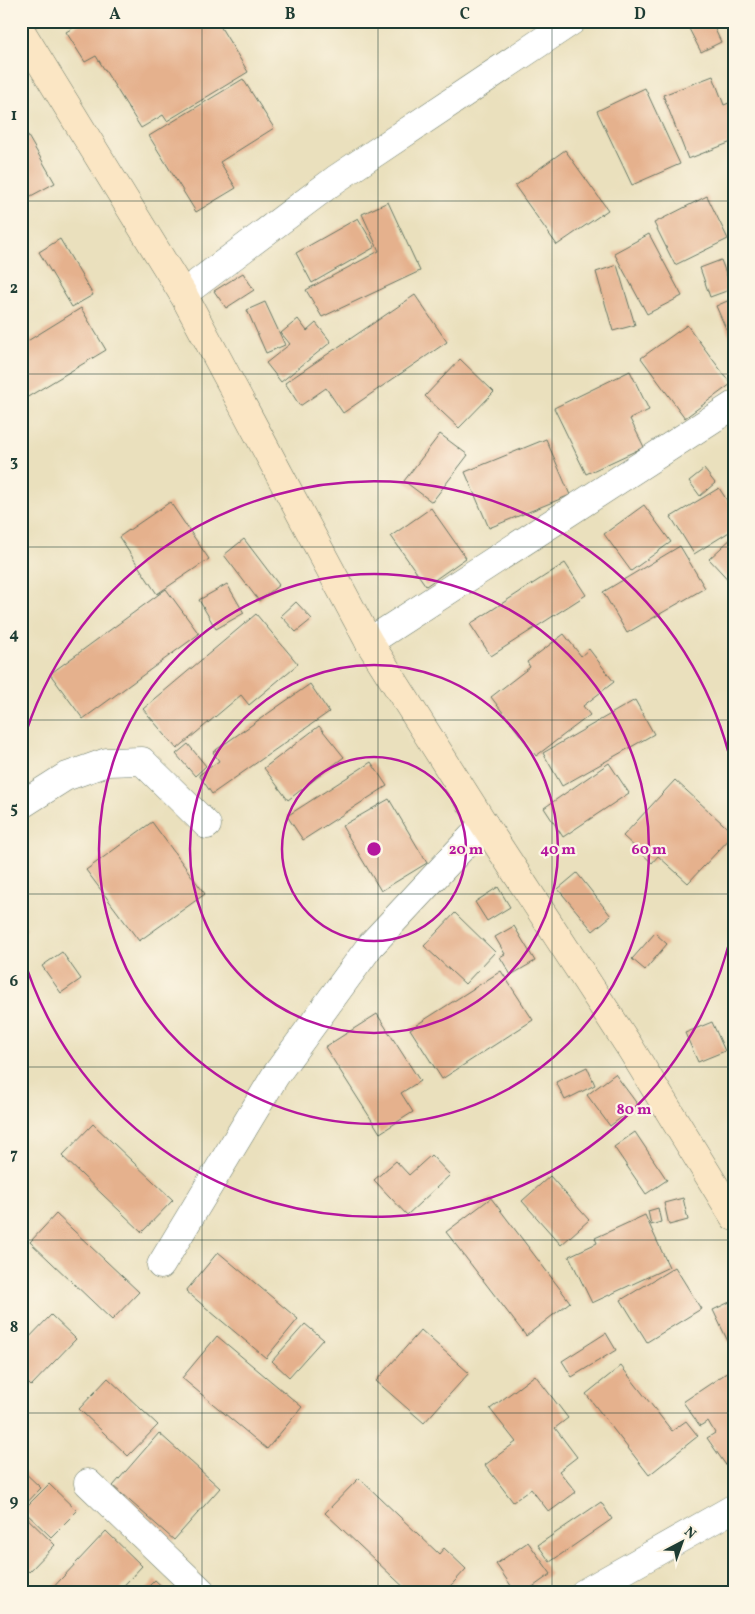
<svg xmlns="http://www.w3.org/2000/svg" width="755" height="1614" font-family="Vollkorn,serif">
	<rect width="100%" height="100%" fill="#fcf5e5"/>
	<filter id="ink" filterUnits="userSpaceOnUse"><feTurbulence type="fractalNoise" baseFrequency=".02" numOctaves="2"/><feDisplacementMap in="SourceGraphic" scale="10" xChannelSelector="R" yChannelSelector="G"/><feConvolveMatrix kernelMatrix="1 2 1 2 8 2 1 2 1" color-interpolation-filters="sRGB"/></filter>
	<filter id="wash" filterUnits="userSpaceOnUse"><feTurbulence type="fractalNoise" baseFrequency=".0096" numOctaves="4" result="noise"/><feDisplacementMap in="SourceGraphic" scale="20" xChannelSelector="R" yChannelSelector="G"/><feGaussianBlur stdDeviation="1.12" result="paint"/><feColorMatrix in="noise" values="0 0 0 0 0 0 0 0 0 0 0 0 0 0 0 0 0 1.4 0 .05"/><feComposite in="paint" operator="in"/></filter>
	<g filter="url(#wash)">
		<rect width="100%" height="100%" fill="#eae0bd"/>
		<g id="blocks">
			<g fill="#e5b18d">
				<polygon points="30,21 46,21 33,28"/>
				<polygon points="84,21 217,21 248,72 167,121 163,115 141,128 96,56 85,62 66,32"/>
				<polygon points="685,21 711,21 721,42 701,52"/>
				<polygon points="722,21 734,21 734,29 728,32"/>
				<polygon points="713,76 724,105 734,101 734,141 688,159 663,95"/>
				<polygon points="243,79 274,128 220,162 236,188 196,212 149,136"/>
				<polygon points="645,88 680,164 632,185 597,111"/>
				<polygon points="25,131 55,183 29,197 21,183 21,133"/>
				<polygon points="565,150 608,210 557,245 515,186"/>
				<polygon points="707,196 728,239 675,265 654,223"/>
				<polygon points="388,202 420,271 322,317 306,290 379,251 362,214"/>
				<polygon points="358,218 375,247 312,283 296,253"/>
				<polygon points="649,234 682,296 647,314 614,253"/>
				<polygon points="60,239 93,295 72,307 39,252"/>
				<polygon points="721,260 732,289 710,297 700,268"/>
				<polygon points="617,265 635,325 613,331 596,272"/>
				<polygon points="243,273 254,290 226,308 214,291"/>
				<polygon points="415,295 447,342 343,413 326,388 300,406 285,383"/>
				<polygon points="734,298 734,347 716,306"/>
				<polygon points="265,302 285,345 266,353 247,310"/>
				<polygon points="81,308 106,350 21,401 21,345"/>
				<polygon points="298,319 307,331 316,323 331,342 281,382 266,363 290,344 281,333"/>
				<polygon points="687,325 731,384 685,418 641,358"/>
				<polygon points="460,359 494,392 459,428 425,396"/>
				<polygon points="630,371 649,410 630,419 644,447 586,474 554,408"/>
				<polygon points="440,434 468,455 432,502 404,481"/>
				<polygon points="546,439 570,495 489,528 465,472"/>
				<polygon points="704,469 715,483 700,496 689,481"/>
				<polygon points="719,488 734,511 734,529 694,554 671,517"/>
				<polygon points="170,502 209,559 157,594 119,537"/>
				<polygon points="644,505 671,542 631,571 604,534"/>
				<polygon points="431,508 466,558 426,586 391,536"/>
				<polygon points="734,536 734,586 709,559"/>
				<polygon points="244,539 279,585 259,601 224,555"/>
				<polygon points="680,546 705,588 627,633 603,592"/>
				<polygon points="565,563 586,595 491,656 470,624"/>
				<polygon points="227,584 244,613 216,629 199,600"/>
				<polygon points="166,589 199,634 83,719 50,674"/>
				<polygon points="296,602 312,619 296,632 281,616"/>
				<polygon points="256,614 298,664 249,705 241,695 177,749 143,709"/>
				<polygon points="564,634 581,656 589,649 614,682 583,706 590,715 536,756 491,697 530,667 527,662"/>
				<polygon points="310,684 329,712 212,794 199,775 219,761 213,752"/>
				<polygon points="635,700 654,734 562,786 543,753"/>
				<polygon points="319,726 344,757 288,800 264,768"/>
				<polygon points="188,744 206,766 195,776 176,754"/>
				<polygon points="371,762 387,786 303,840 287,816"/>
				<polygon points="609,763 629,793 563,837 544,808"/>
				<polygon points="675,780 734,834 688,883 658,856 652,863 623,836"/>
				<polygon points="389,799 427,863 381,891 342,826"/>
				<polygon points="152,822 205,894 139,941 86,870"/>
				<polygon points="577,873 611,916 593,931 558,889"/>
				<polygon points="498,887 510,907 487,921 475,902"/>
				<polygon points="455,913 495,952 465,984 424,946"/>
				<polygon points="21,921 27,929 21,934"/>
				<polygon points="514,926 535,961 511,975 500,957 505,954 495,937"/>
				<polygon points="655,933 667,944 645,970 632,959"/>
				<polygon points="62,952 81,979 61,993 42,966"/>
				<polygon points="501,971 533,1020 442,1079 410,1029"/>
				<polygon points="377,1014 420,1081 401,1093 413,1112 380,1133 325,1047"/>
				<polygon points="712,1022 725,1051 698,1062 685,1033"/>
				<polygon points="587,1067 595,1085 565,1100 556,1082"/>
				<polygon points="615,1074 638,1105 610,1126 587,1095"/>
				<polygon points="93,1124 173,1200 142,1232 62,1156"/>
				<polygon points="635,1132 667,1180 646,1194 614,1147"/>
				<polygon points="431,1155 450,1175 407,1215 374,1180 396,1161 409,1175"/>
				<polygon points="550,1176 589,1220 561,1245 522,1201"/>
				<polygon points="491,1198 570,1302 526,1336 446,1232"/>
				<polygon points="683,1198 688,1220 669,1225 664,1203"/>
				<polygon points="658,1208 661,1222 651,1225 648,1211"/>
				<polygon points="56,1214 139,1292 112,1320 30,1242"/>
				<polygon points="645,1215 669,1267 592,1303 569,1256 597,1243 595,1238"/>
				<polygon points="218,1252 298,1319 266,1358 186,1291"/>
				<polygon points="675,1267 701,1309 647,1342 621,1300"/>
				<polygon points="734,1300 734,1354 713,1310"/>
				<polygon points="51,1315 76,1339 31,1386 21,1376 21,1346"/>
				<polygon points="305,1324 323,1339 289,1377 272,1361"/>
				<polygon points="421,1330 469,1373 424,1423 376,1381"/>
				<polygon points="606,1333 616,1350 572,1377 562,1361"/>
				<polygon points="217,1336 302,1407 267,1449 182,1378"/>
				<polygon points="621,1366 672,1431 686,1421 698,1436 649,1475 586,1394"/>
				<polygon points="734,1368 734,1468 730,1471 707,1438 715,1433 708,1421 700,1426 683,1402"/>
				<polygon points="535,1375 568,1418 555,1428 577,1457 559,1471 576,1492 549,1512 531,1489 513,1502 485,1465 516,1442 490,1409"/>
				<polygon points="108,1378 158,1425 128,1456 79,1409"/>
				<polygon points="159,1433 220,1488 174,1540 113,1486"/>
				<polygon points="21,1469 41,1488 21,1509"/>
				<polygon points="359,1478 439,1554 444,1548 466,1569 444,1593 410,1593 325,1513"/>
				<polygon points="49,1484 77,1511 51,1537 23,1510"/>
				<polygon points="601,1502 612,1519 550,1562 538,1545"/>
				<polygon points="21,1512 55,1545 29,1572 21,1564"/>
				<polygon points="106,1531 142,1566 117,1593 48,1593"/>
				<polygon points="528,1542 551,1574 524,1593 516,1593 496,1564"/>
				<polygon points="155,1580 169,1593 142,1593"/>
			</g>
		</g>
	</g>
	<g filter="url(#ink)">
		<use href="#blocks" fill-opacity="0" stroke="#667664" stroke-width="1"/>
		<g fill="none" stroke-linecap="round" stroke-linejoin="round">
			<defs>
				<g id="street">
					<polyline points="183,294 336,179 572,21"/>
					<polyline points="369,642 734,405"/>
					<polyline points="21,805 65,777 107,762 142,761 207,825"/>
					<polyline points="161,1265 275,1076 370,946 484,824"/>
					<polyline points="88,1483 203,1593"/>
					<polyline points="584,1593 734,1508"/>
				</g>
				<polyline id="secondary" points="21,31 183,294 369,642 484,824 629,1046 734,1217"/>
			</defs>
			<use href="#street" stroke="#667664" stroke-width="29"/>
			<use href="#secondary" stroke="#667664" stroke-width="29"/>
			<use href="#street" stroke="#fff" stroke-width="28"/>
			<use href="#secondary" stroke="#fbe6c4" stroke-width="28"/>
		</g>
	</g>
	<path fill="none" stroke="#1f3d34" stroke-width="1" stroke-opacity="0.55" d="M202,21V1593M378,21V1593M552,21V1593M21,201H734M21,374H734M21,547H734M21,720H734M21,894H734M21,1067H734M21,1240H734M21,1413H734"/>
	<g fill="none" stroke="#b5179e" stroke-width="2.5">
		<circle cx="374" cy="849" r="92"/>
		<circle cx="374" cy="849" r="184"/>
		<circle cx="374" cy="849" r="275"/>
		<path d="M734 922A367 367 0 0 1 22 953M22 745A367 367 0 0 1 734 776"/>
	</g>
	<circle cx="374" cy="849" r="8" fill="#b5179e" stroke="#fcf5e5" stroke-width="2.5"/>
	<g font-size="15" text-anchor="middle" font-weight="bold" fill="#b5179e" stroke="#fcf5e5" stroke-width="4.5" stroke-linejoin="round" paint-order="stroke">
		<text x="466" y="854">20 m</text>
		<text x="558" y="854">40 m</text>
		<text x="649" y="854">60 m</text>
		<text x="634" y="1114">80 m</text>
	</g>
	<rect width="755" height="1614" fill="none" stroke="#fcf5e5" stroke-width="55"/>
	<g transform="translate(682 1542) rotate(41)" stroke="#fcf5e5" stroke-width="4" paint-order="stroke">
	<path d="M0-4L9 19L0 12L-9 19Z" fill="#1f3d34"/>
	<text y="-8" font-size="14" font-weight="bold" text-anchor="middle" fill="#1f3d34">N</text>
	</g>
	<rect x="28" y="28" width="700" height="1558" fill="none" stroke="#1f3d34" stroke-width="2"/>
	<g font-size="16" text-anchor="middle" font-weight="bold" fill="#1f3d34">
		<text x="115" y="19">A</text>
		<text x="290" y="19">B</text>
		<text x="465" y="19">C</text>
		<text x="640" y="19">D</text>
		<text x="14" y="120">1</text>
		<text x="14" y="293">2</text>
		<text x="14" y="466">3</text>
		<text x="14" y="639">4</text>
		<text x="14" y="813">5</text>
		<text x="14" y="986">6</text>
		<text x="14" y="1159">7</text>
		<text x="14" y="1332">8</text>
		<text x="14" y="1506">9</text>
	</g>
</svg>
